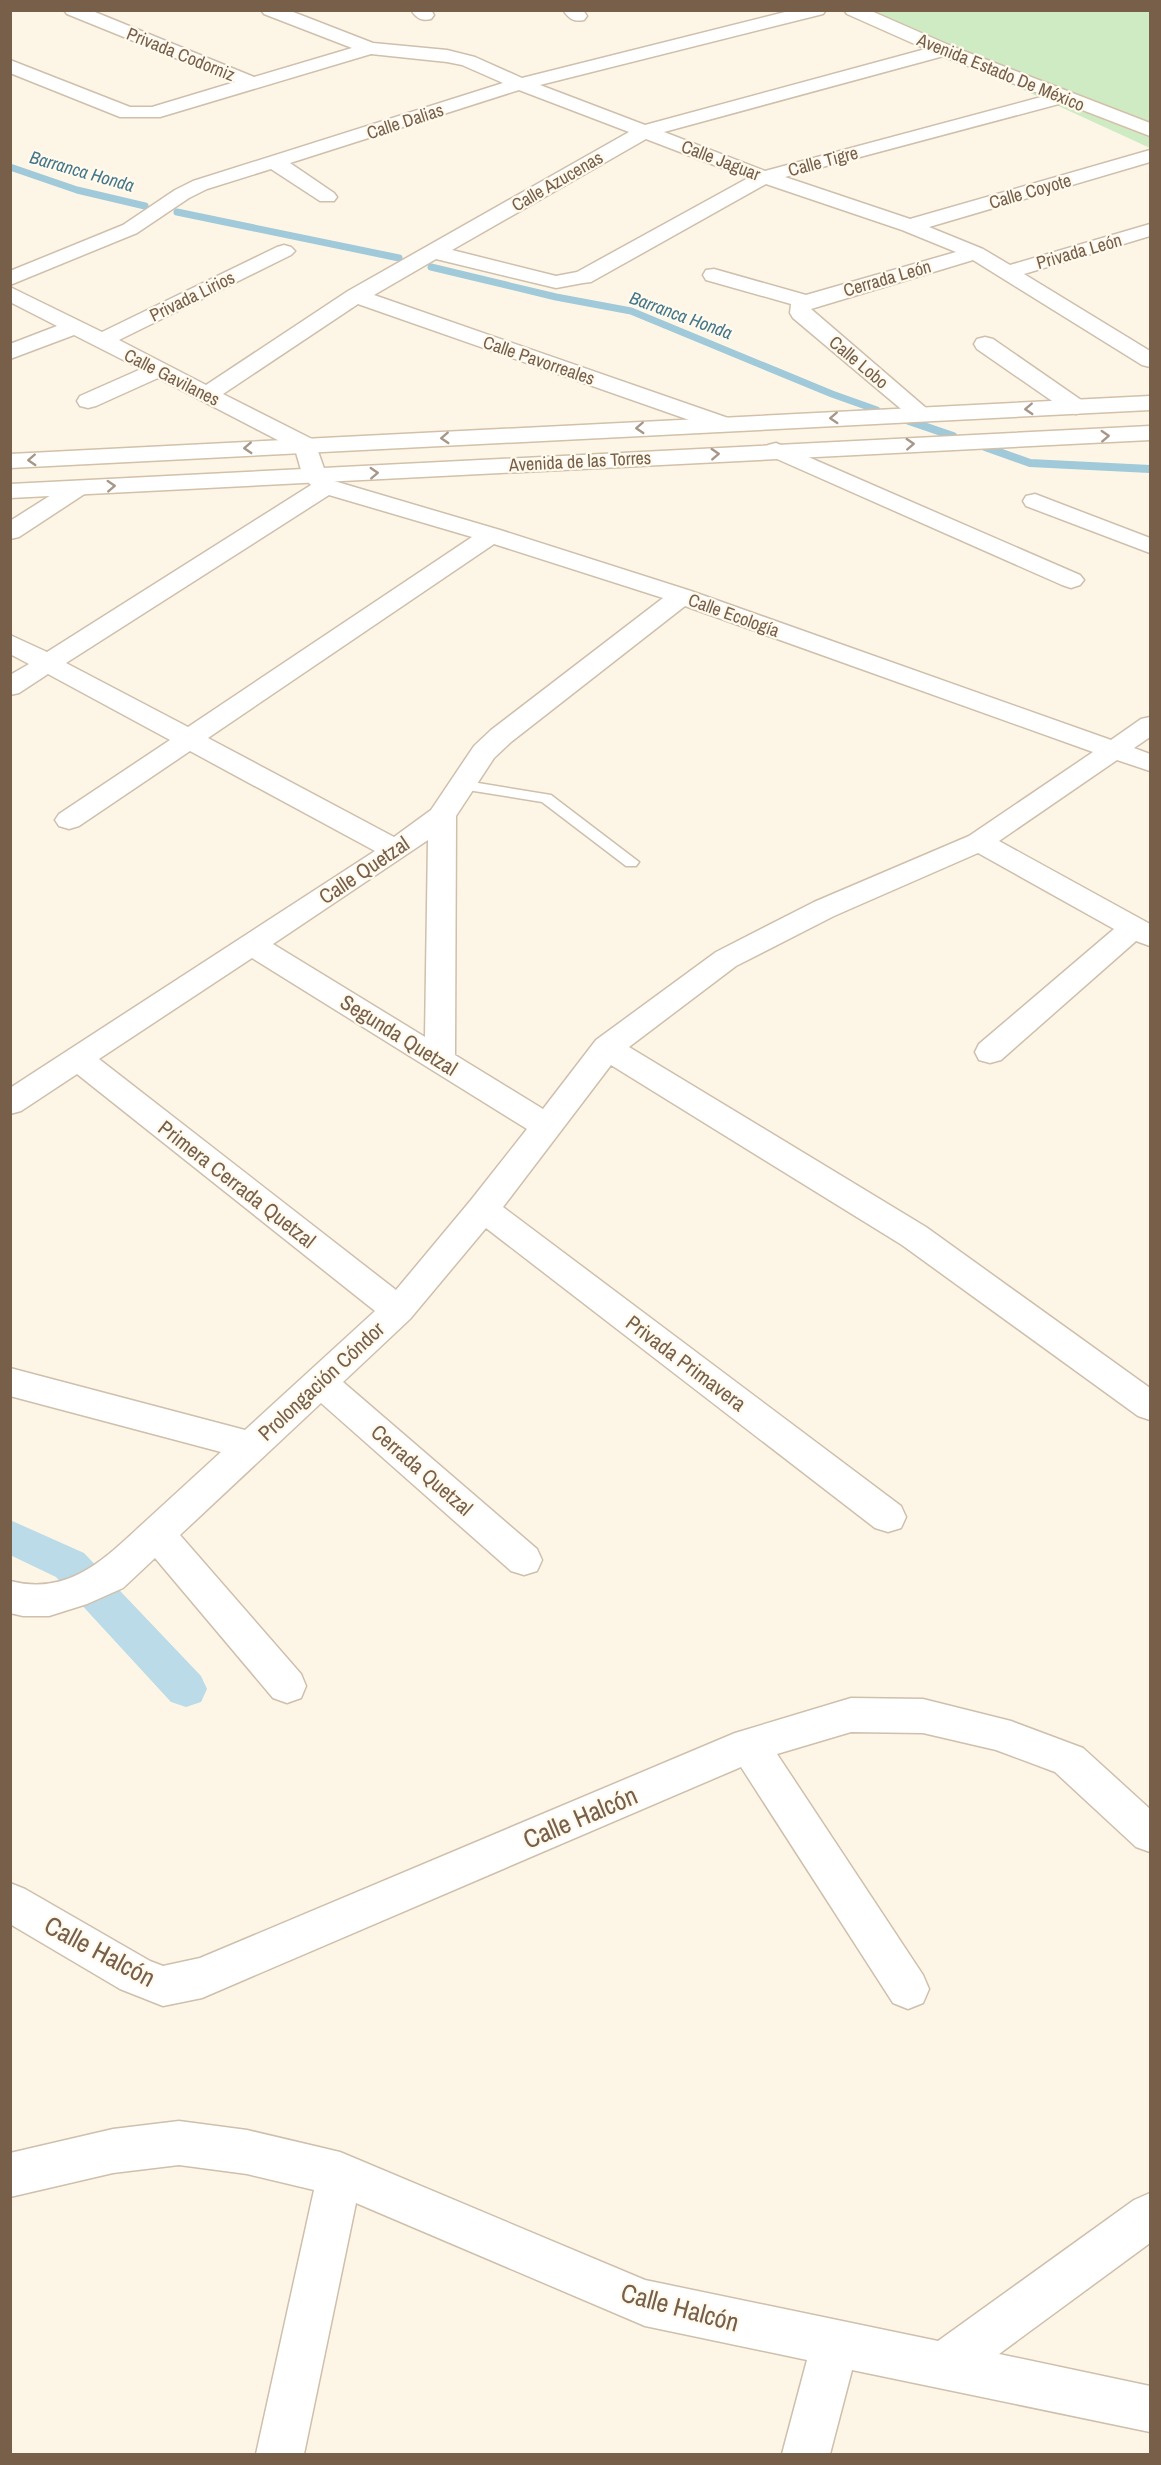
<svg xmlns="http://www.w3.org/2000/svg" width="1161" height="2465" font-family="'Archivo Narrow',sans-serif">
	<rect width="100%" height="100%" fill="#fdf6e6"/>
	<polygon fill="#cfebc4" points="852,11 1150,11 1150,148"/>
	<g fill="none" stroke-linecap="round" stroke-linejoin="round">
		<g stroke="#a0c9d9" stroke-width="7">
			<polyline points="10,167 77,190 145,206"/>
			<polyline points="177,212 399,258"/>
			<polyline points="431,267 556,297 631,311 832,394 877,410"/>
		</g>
		<g stroke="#a0c9d9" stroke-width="8">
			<polyline points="909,421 953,436"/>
			<polyline points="985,447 1030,463 1150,469"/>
		</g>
		<polygon fill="#badbe7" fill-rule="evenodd" points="10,1520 84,1553 201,1676 207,1689 201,1702 186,1707 171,1702 56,1577 10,1555"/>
		<defs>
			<polygon id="service" points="460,780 551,795 639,862 636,866 626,866 542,802 455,788 452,785 455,782"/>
			<g id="minor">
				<path d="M64,10H90L254,77L352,48L264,14L261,10H288L373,43L447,50L475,57L522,78L793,10H826L823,14L540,85L645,125L944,44L951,46L953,50L951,54L664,132L765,171L1056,93H1070L1073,97L1070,101L785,177L910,219L1150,150V162L929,227L983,249L1010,265L1150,224V236L1024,274L1150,351V367L1142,365L973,260L811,309L933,414L929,419L921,421L913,419L793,318L790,313L791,304L706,280L703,275L706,270L714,269L806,295L956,252L902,230L766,184L591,282L583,283L556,288L436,259L374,295L731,419L735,424L731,429L723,431L715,429L358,304L223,394L314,440L326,474L334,481L500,530L691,591L1111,740L1141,719L1150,717V737L1134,748L1150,754V771L1117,760L999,841L1150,924V946L1136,941L1001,1060L990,1063L979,1060L975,1052L979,1044L1114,929L978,853L834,916L736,966L629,1047L926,1227L1150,1388V1420L1138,1416L902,1245L611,1065L503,1207L901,1506L906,1517L901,1528L888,1532L875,1528L486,1228L410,1319L343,1382L537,1549L542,1560L537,1571L524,1575L511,1571L321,1403L180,1535L301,1674L306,1686L301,1698L287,1703L273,1698L155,1558L123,1588L87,1604L49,1616H23L10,1613V1581C72,1597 108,1555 149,1518C173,1496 197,1474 221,1452L10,1396V1368L245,1430L375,1311L77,1074L21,1111L10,1114V1088L375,851L190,751L79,826L69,829L59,826L55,820L59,814L170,740L48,674L19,693L10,695V675L29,664L10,654V635L47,652L311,485L303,477L295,449L158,378L96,406L88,408L80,406L77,401L80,396L141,369L74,335L10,359V344L57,326L10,302V287L102,332L277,247L284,245L291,247L295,251L291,255L119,340L206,385L348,291L629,132L519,90L290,163L334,193L337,197L334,201H320L271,169L207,189L189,198L137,233L10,285V271L123,225L175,190L193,181L503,83L462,65L447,62L371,54L160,117H120L10,73V60L130,107H152L235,82L67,14ZM646,139L748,178L577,272L556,276L452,250ZM329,495L472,537L188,727L66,663ZM494,544L663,598L491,730L474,746L431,810L394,837L208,738ZM685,606L1093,752L969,836L814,902L716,952L596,1040L543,1109L455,1055L456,816L494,758L511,742ZM428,840L425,1037L273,944ZM252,958L527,1129L471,1200L396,1290L99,1059Z"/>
				<path d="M411,10H431L434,15L431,19C422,21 417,19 411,10Z"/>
				<path d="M563,10H583L587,16L584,20C574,22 569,19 563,10Z"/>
				<polygon points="985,337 993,339 1084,402 1087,407 1084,412 1076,414 1068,412 977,349 974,344 977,339"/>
				<polygon points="776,443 1080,575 1084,580 1080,585 1071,588 1062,585 768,455 764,450 768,445"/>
				<polygon points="78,481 86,483 90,488 86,493 19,537 10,539 10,521 70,483"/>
				<polygon points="1035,494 1150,538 1150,553 1026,506 1023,501 1026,496"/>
				<polygon points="851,1698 923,1699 1011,1721 1083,1748 1150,1809 1150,1852 1136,1847 1055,1772 996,1750 923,1733 851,1732 777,1754 923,1975 929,1989 923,2003 908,2009 893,2003 741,1767 202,1998 163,2006 120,1989 10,1924 10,1883 25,1889 150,1961 163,1966 200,1958 735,1733"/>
				<polygon points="179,2121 247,2130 340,2152 645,2280 938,2341 1134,2200 1150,2193 1150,2243 999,2354 1150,2386 1150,2432 852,2370 830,2454 782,2454 807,2360 645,2326 356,2203 304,2454 256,2454 314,2190 247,2174 179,2165 113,2173 10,2197 10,2153 113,2129"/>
			</g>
			<g id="secondary">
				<polygon points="844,10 869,10 951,46 1150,123 1150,136 937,54 847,14"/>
				<polygon points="1150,396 1150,410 10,468 10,454"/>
				<polygon points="1150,426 1150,440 10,498 10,484"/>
			</g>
		</defs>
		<use href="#service" stroke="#cfbfac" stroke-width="3"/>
		<use href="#minor" stroke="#cfbfac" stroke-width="3"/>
		<use href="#secondary" stroke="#d2c0a9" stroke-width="3"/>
		<use href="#service" fill="#fff" fill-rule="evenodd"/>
		<use href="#minor" fill="#fff" fill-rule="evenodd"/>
		<use href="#secondary" fill="#fff" fill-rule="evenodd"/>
	</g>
	<defs><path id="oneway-chevron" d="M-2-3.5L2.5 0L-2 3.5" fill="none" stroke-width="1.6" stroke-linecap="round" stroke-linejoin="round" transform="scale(1.5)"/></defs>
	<g stroke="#a79789">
		<use href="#oneway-chevron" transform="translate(1029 409) rotate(177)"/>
		<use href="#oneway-chevron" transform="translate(834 418) rotate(177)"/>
		<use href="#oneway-chevron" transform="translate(640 428) rotate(177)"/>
		<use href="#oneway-chevron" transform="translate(1105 436) rotate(-3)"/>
		<use href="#oneway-chevron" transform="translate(445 438) rotate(177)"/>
		<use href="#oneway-chevron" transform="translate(910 444) rotate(-3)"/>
		<use href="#oneway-chevron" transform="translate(248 448) rotate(177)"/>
		<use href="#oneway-chevron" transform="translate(715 454) rotate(-3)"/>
		<use href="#oneway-chevron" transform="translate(32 460) rotate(177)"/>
		<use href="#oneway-chevron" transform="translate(374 473) rotate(-3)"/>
		<use href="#oneway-chevron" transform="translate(111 486) rotate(-3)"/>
	</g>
	<g text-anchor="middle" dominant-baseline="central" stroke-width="4.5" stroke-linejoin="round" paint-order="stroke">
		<g font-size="18" fill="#775f4a" stroke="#fffaed">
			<text transform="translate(181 54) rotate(22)">Privada Codorniz</text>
			<text transform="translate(1001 72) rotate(22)">Avenida Estado De México</text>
			<text transform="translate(405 121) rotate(-18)">Calle Dalias</text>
			<text transform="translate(721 160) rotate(21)">Calle Jaguar</text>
			<text transform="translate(823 161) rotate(-15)">Calle Tigre</text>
			<text transform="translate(557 181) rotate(-30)">Calle Azucenas</text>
			<text transform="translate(1030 191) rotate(-16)">Calle Coyote</text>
			<text transform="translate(1079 251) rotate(-16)">Privada León</text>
			<text transform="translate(887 278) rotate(-16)">Cerrada León</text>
			<text transform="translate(192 296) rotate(-26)">Privada Lirios</text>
			<text transform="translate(539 360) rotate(19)">Calle Pavorreales</text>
			<text transform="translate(859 362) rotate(40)">Calle Lobo</text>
			<text transform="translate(172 377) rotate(27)">Calle Gavilanes</text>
			<text transform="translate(580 461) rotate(-3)">Avenida de las Torres</text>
			<text transform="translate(734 615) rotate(20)">Calle Ecología</text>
		</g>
		<g font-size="18" font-style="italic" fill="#43768a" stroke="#fffaed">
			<text transform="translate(82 171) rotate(16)">Barranca Honda</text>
			<text transform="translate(681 315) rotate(20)">Barranca Honda</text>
		</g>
		<g font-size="21" fill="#775f4a" stroke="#fffaed">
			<text transform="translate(364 870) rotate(-34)">Calle Quetzal</text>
			<text transform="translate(399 1035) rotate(32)">Segunda Quetzal</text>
			<text transform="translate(237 1184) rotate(38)">Primera Cerrada Quetzal</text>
			<text transform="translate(686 1363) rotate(37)">Privada Primavera</text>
			<text transform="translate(321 1381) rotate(-43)">Prolongación Cóndor</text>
			<text transform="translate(422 1470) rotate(41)">Cerrada Quetzal</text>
		</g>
		<g font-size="26" fill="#775f4a" stroke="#fffaed">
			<text transform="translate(580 1817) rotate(-23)">Calle Halcón</text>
			<text transform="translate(100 1951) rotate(28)">Calle Halcón</text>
			<text transform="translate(680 2307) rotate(15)">Calle Halcón</text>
		</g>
	</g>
	<rect width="1161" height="2465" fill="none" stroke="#775f4a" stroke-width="24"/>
</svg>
